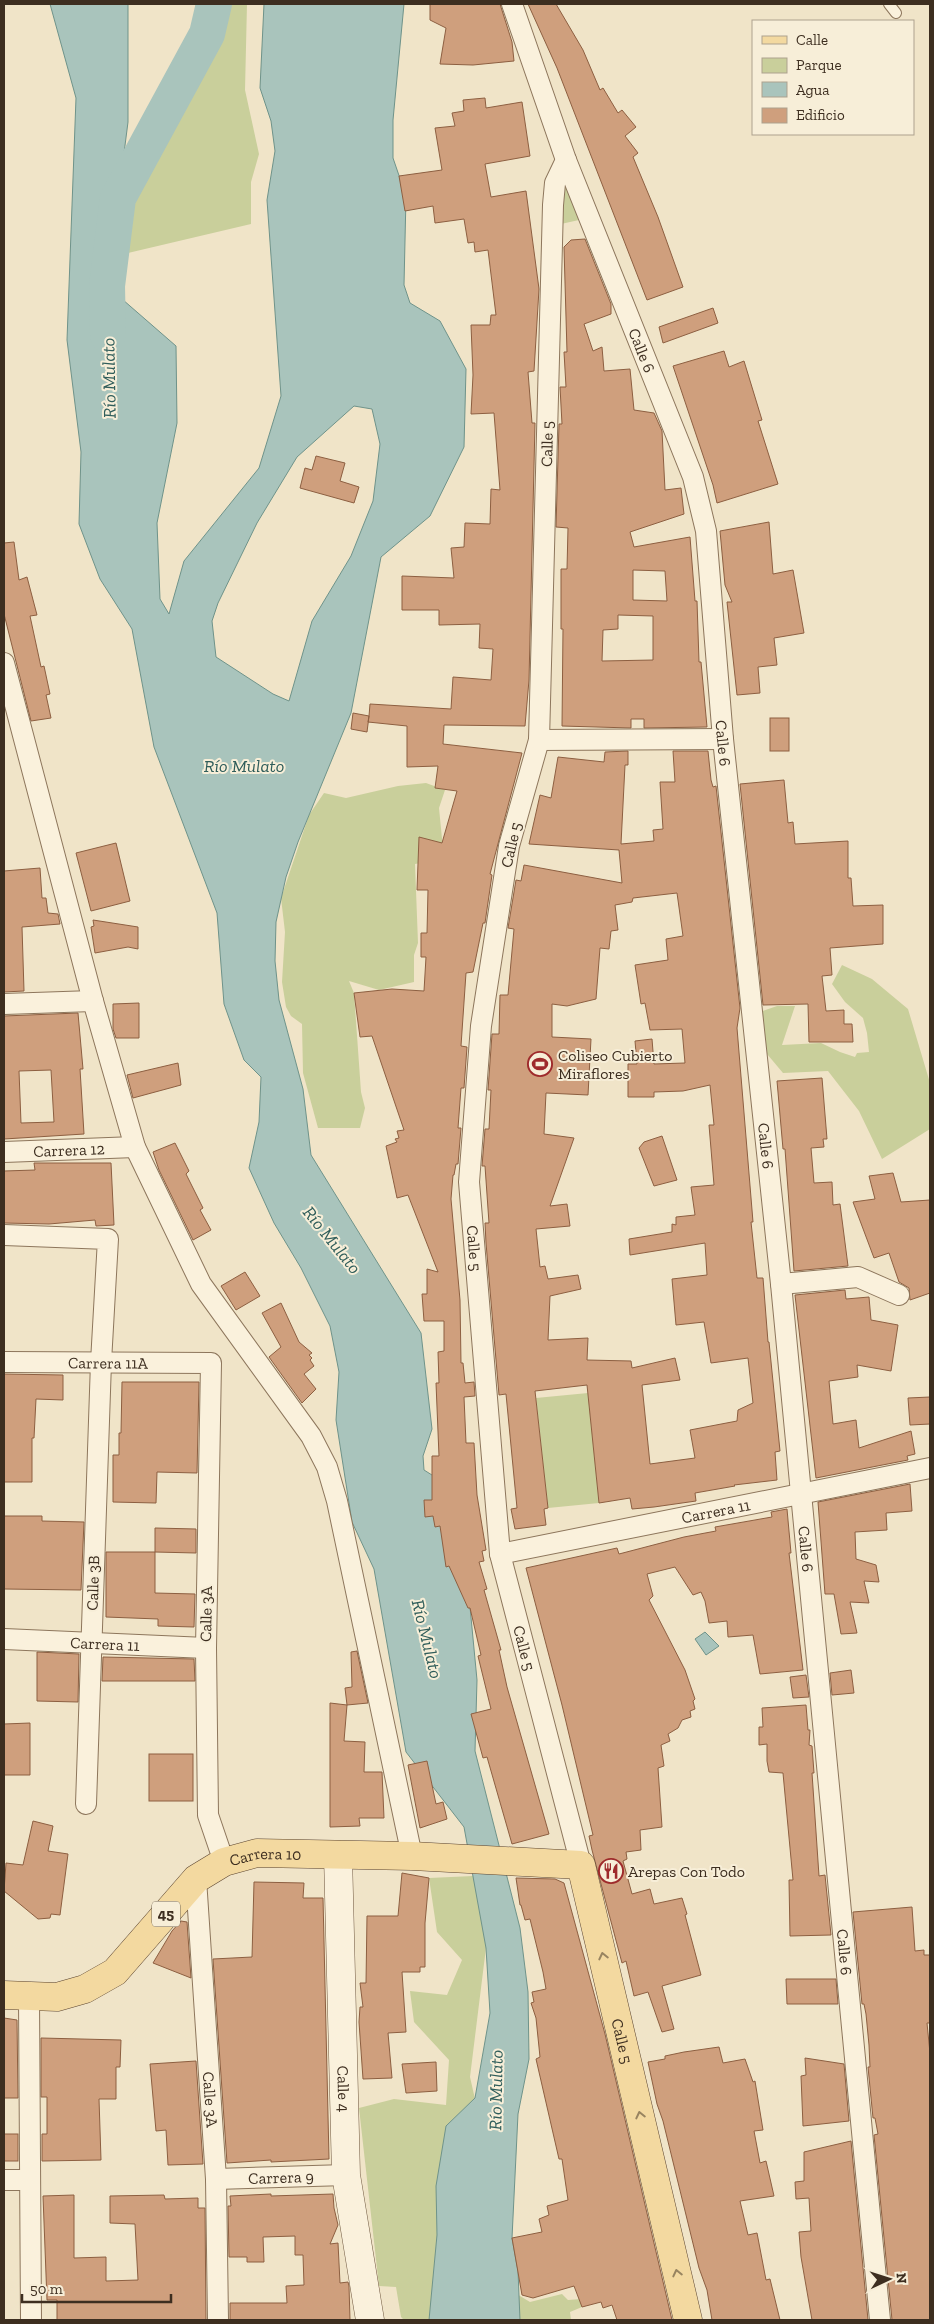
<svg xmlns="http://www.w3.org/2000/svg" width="934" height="2324" font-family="'Zilla Slab',serif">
	<rect width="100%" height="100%" fill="#f0e4c8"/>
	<g fill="#c9cf9b">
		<polygon points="195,4 247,4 245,90 259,154 251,182 251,224 111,257 118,198 199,15"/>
		<polygon points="566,187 569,187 588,218 561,224 562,192"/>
		<polygon points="426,783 445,790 439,808 444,859 415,864 418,943 414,955 414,982 379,990 349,981 354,993 361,1092 365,1108 360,1128 318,1128 303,1073 302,1024 291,1016 286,1007 282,982 285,932 281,898 309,815 324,793 346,798 398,786"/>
		<polygon points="842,965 872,979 908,1009 930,1083 930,1129 882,1159 859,1111 828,1071 783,1073 756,1041 757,1013 777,1006 795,1006 782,1045 821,1043 840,1052 855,1057 857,1053 869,1052 867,1033 863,1018 845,1002 832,984"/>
		<polygon points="588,1393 599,1503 548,1508 536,1398"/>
		<polygon points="495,1875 470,2077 489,2161 475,2320 404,2320 401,2317 396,2287 379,2286 359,2108 394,2099 446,2105 449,2060 414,2022 410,1991 447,1995 462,1960 437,1932 429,1878"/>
		<polygon points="515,2293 530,2302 562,2294 568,2300 581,2299 582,2307 570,2312 571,2320 507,2320"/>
	</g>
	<g fill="#a9c4bc" stroke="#6f938a" fill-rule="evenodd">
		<path d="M50,4H128V122L107,286L176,346L177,423L157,523L160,599L169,614L184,561L259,468L281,396L267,200L275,151L271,121L260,88L264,4H404L393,120V158L406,196L404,285L410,303L440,321L466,369L464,447L430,516L381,557L351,713L298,842L286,877L276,922L275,961L279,1000L303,1089L311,1155L421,1333L432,1429L423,1456L424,1470L459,1492L477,1680L475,1751L520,1928L528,1992L529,2059L518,2114L512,2238L518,2271L520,2320H429L437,2235L436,2186L446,2126L475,2098L490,2013L486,1948L464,1827L406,1752L374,1569L352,1522L336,1420L339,1372L330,1326L301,1268L274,1223L249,1168L259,1122L261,1077L244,1060L224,1004L217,913L154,747L132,629L100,579L79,524L81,452L67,340L76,98ZM354,406L372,409L380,444L373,501L351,556L312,621L289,701L273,694L216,657L212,621L218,603L257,523L297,457Z"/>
		<polygon points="705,1632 719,1646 706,1655 695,1639"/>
	</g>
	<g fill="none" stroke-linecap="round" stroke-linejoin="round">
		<polyline stroke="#a9c4bc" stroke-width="36" points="108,335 107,286 118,198 207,34 214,4"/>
	</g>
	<g fill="#cf9f7d" stroke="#8d5f41" fill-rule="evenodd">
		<polygon points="430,4 500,4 512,42 514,61 473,65 440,64 446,28 430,20"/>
		<polygon points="528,4 556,4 583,50 600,90 603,88 618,113 622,110 636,127 625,136 638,153 633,157 658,217 683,287 647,300 557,68"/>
		<polygon points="485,98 486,108 522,102 530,156 485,164 491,197 526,191 539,289 534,371 528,372 532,423 535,423 529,680 525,726 444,725 443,744 522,753 490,874 492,875 485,923 483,923 473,972 466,973 461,1046 467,1047 464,1088 461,1088 458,1128 461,1128 458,1164 456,1164 454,1175 453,1175 451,1199 460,1300 461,1363 463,1363 465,1383 474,1382 475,1396 464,1397 466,1443 474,1443 477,1495 486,1550 482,1551 484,1561 479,1562 487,1589 484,1590 501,1650 499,1650 507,1687 549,1834 512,1844 487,1757 483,1758 471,1714 491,1709 478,1656 481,1655 470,1608 468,1608 449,1566 446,1567 440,1526 435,1527 433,1516 425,1517 424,1500 432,1500 432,1456 439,1456 436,1383 439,1383 438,1352 444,1351 444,1321 424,1321 422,1294 427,1294 427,1269 438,1272 408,1195 397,1198 386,1146 397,1142 395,1139 399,1138 397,1131 404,1130 372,1036 360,1037 354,993 392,989 424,991 426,957 421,957 421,933 427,933 428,890 417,890 419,837 442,843 457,791 435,788 438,766 407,767 407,726 368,722 369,716 367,732 351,729 353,713 369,716 370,704 451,709 453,677 491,680 493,649 479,648 480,624 439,625 439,610 402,610 402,576 454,578 451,548 464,547 465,523 490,524 491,489 500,490 494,413 471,414 473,375 471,325 490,325 491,315 496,315 488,250 475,252 474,242 468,243 464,219 435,223 433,206 405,211 399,176 442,170 435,128 455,126 452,113 464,111 463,100"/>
		<path d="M585,239L611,304V314L584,324L593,351L602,347L604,371L630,369L634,410L654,413L662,431L665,490L681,488L684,514L630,532L634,547L690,537L695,601H697L699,662H701L707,727L644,728V719H631V728L562,726L563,629H561V569H567L568,528L556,527L559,424H562L560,387H566L564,352H567L564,247L571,240ZM633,570L665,571L667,601L633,600ZM618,615L653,616V660L602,661L603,630L618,629Z"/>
		<polygon points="713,308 718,323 663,343 659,327"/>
		<polygon points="724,351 729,367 744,361 762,420 758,421 778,484 717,503 713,485 673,366"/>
		<polygon points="316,456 345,463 340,481 359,487 354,503 300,488 305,468 312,470"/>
		<polygon points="769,522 773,574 793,570 804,633 774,638 777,665 758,667 760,693 737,695 727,602 732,602 725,585 720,531"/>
		<polygon points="14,542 19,580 27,577 37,615 30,616 41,667 44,666 50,694 46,695 51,718 31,721 4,614 4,543"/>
		<rect x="770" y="718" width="19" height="33"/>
		<path d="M628,751V765H625L621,844L654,841L653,830L663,829L660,782H675L673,751H708L711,780L713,787L716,786L740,1008L737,1028L753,1222H751L757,1278H763L768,1342H769L780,1451L775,1452L777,1480L734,1485L735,1486L695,1493L696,1501L654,1507L632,1509L630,1498L599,1503L587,1385L535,1391L548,1508L544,1509L546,1525L515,1529L511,1509L517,1508L506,1394L499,1395L486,1243L485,1223H489L485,1166H482L485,1129H489L491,1090H488L492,1034H499L500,995H508L514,929L508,928L516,880L521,881L524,865L622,883L619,850L529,844L540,795L551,798L558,757L604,762L605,752ZM677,893L683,936L666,939L668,960L635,965L641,1004L645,1003L650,1030L682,1029L685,1063L654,1064L652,1039L635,1041L637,1064H628V1097H654V1092L683,1091L710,1085L714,1125H709L714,1185L691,1187L695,1215L676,1217V1225L672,1224V1232L629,1239L630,1255L705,1243L707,1275L672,1279L676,1325L704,1322L711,1363L748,1358L753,1403L738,1410L737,1421L690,1430L695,1458L650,1464L642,1385L680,1380L675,1358L632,1368L631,1361L587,1360L588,1338L548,1340L550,1296L581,1289L578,1275L548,1279L545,1266L540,1267L536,1229L570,1226L567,1204L550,1206L574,1138L544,1134L546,1093L588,1095L591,1039L552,1037V1004L567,1006L596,999L600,948L609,949L611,931L618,930L615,905L632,902L633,898Z"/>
		<polygon points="784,780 788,823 793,822 795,844 848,841 848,878 851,878 853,906 883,905 883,944 830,948 832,975 822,976 826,1011 844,1010 844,1024 852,1024 853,1042 809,1042 808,1004 763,1005 740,784"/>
		<polygon points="116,843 130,901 91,911 76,853"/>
		<polygon points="40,868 42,898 46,898 48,913 58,914 60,924 22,927 24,991 4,992 4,871"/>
		<polygon points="93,920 138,927 138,949 128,947 95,953 91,927 94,926"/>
		<polygon points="139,1003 139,1038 116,1038 113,1029 113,1004"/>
		<path d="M78,1013L83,1069H80L84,1134L4,1139V1016ZM51,1070L54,1122L21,1123L19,1071Z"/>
		<polygon points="178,1063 181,1085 133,1098 127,1075"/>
		<polygon points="822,1078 827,1139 823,1139 824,1147 811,1148 814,1183 832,1182 833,1205 840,1204 848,1266 794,1271 785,1149 783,1149 777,1081"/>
		<polygon points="662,1136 677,1180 654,1186 639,1148 644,1142"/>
		<polygon points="175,1143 189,1171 186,1174 203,1208 200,1210 211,1230 193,1240 159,1170 153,1152"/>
		<polygon points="34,1163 111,1163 114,1225 96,1226 95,1220 49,1224 4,1223 4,1171 35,1170"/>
		<polygon points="893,1173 901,1202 930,1200 930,1293 910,1300 909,1288 899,1282 889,1253 874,1258 853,1202 875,1199 869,1176"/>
		<polygon points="245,1272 260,1296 236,1310 221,1286"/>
		<polygon points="845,1290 846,1299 869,1297 871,1320 898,1325 891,1371 857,1365 858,1377 829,1381 833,1424 856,1420 859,1448 911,1431 915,1454 907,1456 908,1460 816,1478 795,1295"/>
		<polygon points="281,1303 299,1342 312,1353 309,1355 312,1358 310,1360 314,1366 304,1374 316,1389 302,1403 269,1357 281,1347 262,1313"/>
		<polygon points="4,1374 63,1375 63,1400 36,1399 34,1438 32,1438 32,1482 4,1482"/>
		<polygon points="122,1382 199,1382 197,1473 157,1472 156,1503 113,1502 113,1455 119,1455 119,1433 121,1433"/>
		<polygon points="930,1397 930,1424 910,1425 908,1398"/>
		<polygon points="910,1484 912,1511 886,1513 887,1530 855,1532 856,1559 876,1565 879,1582 864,1581 869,1603 850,1602 857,1633 841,1634 834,1594 825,1594 818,1502"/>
		<polygon points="787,1509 791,1553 789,1553 803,1670 760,1674 753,1635 728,1637 727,1621 709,1623 705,1601 701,1592 693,1595 675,1567 647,1574 653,1596 649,1600 685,1670 695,1699 693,1701 695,1709 690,1711 691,1717 682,1720 678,1728 668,1734 670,1741 661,1745 664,1766 658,1768 662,1827 640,1830 641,1850 626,1852 627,1859 623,1861 632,1894 650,1889 654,1904 682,1898 687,1914 685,1915 701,1975 662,1986 674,2029 662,2032 648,1992 634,1996 626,1961 622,1963 592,1850 589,1836 593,1835 562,1705 526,1568 617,1548 619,1554 684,1537 716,1531 715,1527 772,1517 771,1512"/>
		<polygon points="4,1516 42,1516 42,1521 84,1522 81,1590 4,1589"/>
		<polygon points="155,1528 196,1529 196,1553 155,1552"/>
		<polygon points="106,1552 155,1552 155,1593 195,1594 194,1627 158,1626 158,1619 106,1617"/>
		<polygon points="357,1651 368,1703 347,1705 345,1688 352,1687 351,1652"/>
		<polygon points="37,1652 79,1654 78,1702 37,1701"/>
		<polygon points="103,1657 194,1659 195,1681 102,1681"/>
		<polygon points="851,1670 854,1693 832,1695 830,1673"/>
		<polygon points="806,1675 809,1697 793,1698 790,1677"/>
		<polygon points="330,1703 347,1705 344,1741 365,1742 364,1772 382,1772 384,1818 359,1818 360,1826 330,1827"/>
		<polygon points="806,1705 808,1730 810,1730 809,1745 812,1746 814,1773 812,1773 819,1876 825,1875 831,1935 790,1936 789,1880 793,1880 783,1773 769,1772 767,1761 767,1744 759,1745 759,1727 763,1727 762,1708"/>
		<polygon points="30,1723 30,1775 4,1775 4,1724"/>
		<rect x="149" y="1754" width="44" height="47"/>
		<polygon points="427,1761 436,1804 443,1802 447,1819 420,1828 408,1765"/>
		<polygon points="33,1821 53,1826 48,1851 68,1854 60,1915 51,1914 50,1918 38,1919 4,1891 6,1863 23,1865"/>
		<polygon points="402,1873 429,1878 425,1923 425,1967 420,1967 420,1972 402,1972 406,2032 388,2033 392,2078 363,2079 359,2022 360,2007 363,2007 360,1983 366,1983 367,1916 398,1916"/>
		<polygon points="516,1878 555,1879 564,1883 605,2034 672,2320 617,2320 612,2305 603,2308 601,2302 582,2307 574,2286 533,2298 522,2295 512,2238 542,2232 539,2219 549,2215 547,2206 568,2200 562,2159 559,2159 536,2059 540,2057 536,2018 531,2003 534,2002 532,1992 546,1989 543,1972 530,1919 525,1920 521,1905 520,1905"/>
		<polygon points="254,1882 304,1883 303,1898 323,1898 329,2159 271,2162 271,2160 227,2163 213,1959 252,1957"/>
		<polygon points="912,1907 915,1951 924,1950 924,1955 930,1955 930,2023 927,2023 930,2053 930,2320 892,2320 874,2135 878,2134 875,2118 873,2118 868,2067 870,2067 869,2045 866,2014 864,2004 862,2004 853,1912"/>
		<polygon points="181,1921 187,1922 191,1978 153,1963 172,1931"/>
		<polygon points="786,1979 836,1979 838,2004 787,2004"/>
		<polygon points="4,2018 17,2020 18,2098 4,2098"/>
		<polygon points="41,2038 121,2040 120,2067 116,2067 116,2099 99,2099 101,2160 42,2161 42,2134 47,2134 47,2097 41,2097"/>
		<polygon points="719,2047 723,2063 745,2059 753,2082 755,2081 763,2130 754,2131 760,2163 766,2161 774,2196 740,2201 748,2235 757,2233 766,2280 770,2279 780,2320 712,2320 707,2290 699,2268 663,2121 657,2104 648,2062 665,2059 665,2056 684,2052"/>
		<polygon points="805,2058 844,2064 849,2121 803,2126 801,2076 806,2075"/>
		<polygon points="196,2061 203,2164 168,2165 166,2130 156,2131 150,2064"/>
		<polygon points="436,2062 437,2091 406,2093 402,2064"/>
		<rect x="4" y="2134" width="14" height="27"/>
		<polygon points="851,2141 868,2320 812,2320 801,2257 799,2232 811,2231 809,2198 796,2199 795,2182 804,2181 804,2152"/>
		<polygon points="271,2194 271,2196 333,2194 334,2208 338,2225 330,2244 338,2243 340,2283 348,2282 349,2286 350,2320 230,2320 230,2303 287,2303 286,2286 304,2285 303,2255 295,2255 295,2236 263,2237 264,2262 247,2262 247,2257 229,2257 228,2206 231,2206 230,2196"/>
		<polygon points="74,2195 74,2258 106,2257 106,2281 138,2280 135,2224 110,2223 110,2196 164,2195 165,2199 198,2198 198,2208 205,2208 206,2320 57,2320 57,2300 47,2300 43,2196"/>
	</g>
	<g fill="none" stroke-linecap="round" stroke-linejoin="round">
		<defs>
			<polyline id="lane" points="889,4 896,13"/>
			<g id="street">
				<path id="s1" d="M512,4L566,160L693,477L706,531L723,739L781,1284L880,2320"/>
				<path id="s2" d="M566,160L555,183L553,205L539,740L509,846L481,1026L469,1182L500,1554L581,1865"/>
				<polyline points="4,663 93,1001 135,1147 201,1284 311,1436 327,1467 337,1501 412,1856"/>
				<polyline points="539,740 723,739"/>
				<polyline points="4,1004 93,1001"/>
				<path id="s3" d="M4,1152L135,1147"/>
				<polyline points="4,1235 108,1239 101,1362 86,1804"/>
				<polyline points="781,1284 858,1277 899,1295"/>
				<path id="s4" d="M4,1362L211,1363L206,1648L208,1815L224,1862"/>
				<path id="s5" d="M500,1554L930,1468"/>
				<path id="s6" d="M4,1639L206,1648"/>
				<path id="s7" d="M196,1879L216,2179L218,2320"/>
				<polyline points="29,1998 31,2320"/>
				<path id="s8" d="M216,2179L346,2175"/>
				<polyline points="4,2180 30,2180"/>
			</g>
			<g id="secondary">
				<path id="s9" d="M338,1855L346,2175L370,2320"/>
			</g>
			<g id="primary">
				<path id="s10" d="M4,1995L57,1997L85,1989L115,1972L196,1879L224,1862L257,1853L412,1856L581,1865L688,2320"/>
			</g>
		</defs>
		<use href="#lane" stroke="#8d765c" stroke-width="12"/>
		<use href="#street" stroke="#8d765c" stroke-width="22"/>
		<use href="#secondary" stroke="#6f573f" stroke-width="29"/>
		<use href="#primary" stroke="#5b4430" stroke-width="29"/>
		<use href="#lane" stroke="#faf1dc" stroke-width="10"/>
		<use href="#street" stroke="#faf1dc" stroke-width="20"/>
		<use href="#secondary" stroke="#faf1dc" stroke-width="28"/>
		<use href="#primary" stroke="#f3d9a0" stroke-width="28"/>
	</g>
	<defs><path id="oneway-chevron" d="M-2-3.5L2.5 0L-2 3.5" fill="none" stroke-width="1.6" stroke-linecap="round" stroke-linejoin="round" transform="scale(1.25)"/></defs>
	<g stroke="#988460">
		<use href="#oneway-chevron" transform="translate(603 1956) rotate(-103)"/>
		<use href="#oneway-chevron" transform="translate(640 2115) rotate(-103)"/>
		<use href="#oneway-chevron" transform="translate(677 2273) rotate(-103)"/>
	</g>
	<defs>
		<symbol id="stadium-ring" viewBox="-11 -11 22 22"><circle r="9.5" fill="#f7eed8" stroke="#9e2a2b" stroke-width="1.5"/><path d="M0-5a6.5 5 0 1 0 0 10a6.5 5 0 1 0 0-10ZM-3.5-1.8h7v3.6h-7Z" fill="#9e2a2b"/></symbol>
		<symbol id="restaurant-ring" viewBox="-11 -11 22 22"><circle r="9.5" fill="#f7eed8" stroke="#9e2a2b" stroke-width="1.5"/><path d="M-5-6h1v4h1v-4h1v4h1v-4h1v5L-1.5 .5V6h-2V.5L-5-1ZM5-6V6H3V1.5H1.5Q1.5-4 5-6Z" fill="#9e2a2b"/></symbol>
	</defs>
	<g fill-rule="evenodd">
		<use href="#stadium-ring" x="526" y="1050" width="28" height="28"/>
		<use href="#restaurant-ring" x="597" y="1857" width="28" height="28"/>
	</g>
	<g text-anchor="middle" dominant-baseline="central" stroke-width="4" stroke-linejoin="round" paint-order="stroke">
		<rect fill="#f7eed8" stroke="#756857" stroke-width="1" x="152" y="1901.5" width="28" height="25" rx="4"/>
		<g font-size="15" font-weight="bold" fill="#3d2e20">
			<text x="166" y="1914">45</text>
		</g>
		<g font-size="16" fill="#3d2e20" stroke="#f7eed8">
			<text stroke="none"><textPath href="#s1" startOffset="370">Calle 6</textPath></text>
			<text transform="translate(547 444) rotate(-89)">Calle 5</text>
			<text stroke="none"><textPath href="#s1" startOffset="775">Calle 6</textPath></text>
			<text transform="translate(511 845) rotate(-77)">Calle 5</text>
			<text stroke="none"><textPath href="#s1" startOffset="1180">Calle 6</textPath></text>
			<text stroke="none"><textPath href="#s3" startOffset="65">Carrera 12</textPath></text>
			<text stroke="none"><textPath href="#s2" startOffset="1098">Calle 5</textPath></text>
			<text stroke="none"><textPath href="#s4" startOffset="104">Carrera 11A</textPath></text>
			<text stroke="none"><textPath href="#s5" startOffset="220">Carrera 11</textPath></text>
			<text stroke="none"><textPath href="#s1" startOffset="1585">Calle 6</textPath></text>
			<text transform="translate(93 1583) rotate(-88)">Calle 3B</text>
			<text transform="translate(206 1614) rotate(-89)">Calle 3A</text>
			<text stroke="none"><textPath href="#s6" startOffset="101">Carrera 11</textPath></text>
			<text stroke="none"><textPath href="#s2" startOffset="1502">Calle 5</textPath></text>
			<text stroke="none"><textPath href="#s10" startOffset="315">Carrera 10</textPath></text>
			<text stroke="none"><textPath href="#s1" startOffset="1990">Calle 6</textPath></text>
			<text stroke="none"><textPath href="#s10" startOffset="812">Calle 5</textPath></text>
			<text stroke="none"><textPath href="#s9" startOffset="234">Calle 4</textPath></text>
			<text stroke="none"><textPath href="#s7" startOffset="221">Calle 3A</textPath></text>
			<text stroke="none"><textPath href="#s8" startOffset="65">Carrera 9</textPath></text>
		</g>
		<g font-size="16" fill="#3d2e20" stroke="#f7eed8" text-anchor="start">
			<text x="558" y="1055">Coliseo Cubierto<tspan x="558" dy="18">Miraflores</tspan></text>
			<text x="628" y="1871">Arepas Con Todo</text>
		</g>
		<g font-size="18" font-style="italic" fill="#2f5d5a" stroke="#f7eed8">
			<text transform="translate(109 378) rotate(-91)">Río Mulato</text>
			<text x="244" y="766">Río Mulato</text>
			<text transform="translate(332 1240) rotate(51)">Río Mulato</text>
			<text transform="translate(427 1639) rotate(76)">Río Mulato</text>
			<text transform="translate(496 2090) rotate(-89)">Río Mulato</text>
		</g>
	</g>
	<rect width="934" height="2324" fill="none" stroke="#3d2e20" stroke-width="10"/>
	<rect x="752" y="20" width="162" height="115" fill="#f7eed8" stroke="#ada18e"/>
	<rect x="762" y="36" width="25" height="8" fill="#f3d9a0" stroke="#ada18e"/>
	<text x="796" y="45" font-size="15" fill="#3d2e20">Calle</text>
	<rect x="762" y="58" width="25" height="15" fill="#c9cf9b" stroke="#ada18e"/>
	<text x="796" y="70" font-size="15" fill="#3d2e20">Parque</text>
	<rect x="762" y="82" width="25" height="15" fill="#a9c4bc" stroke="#ada18e"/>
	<text x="796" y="95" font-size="15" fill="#3d2e20">Agua</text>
	<rect x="762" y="108" width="25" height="15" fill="#cf9f7d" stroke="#ada18e"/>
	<text x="796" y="120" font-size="15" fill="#3d2e20">Edificio</text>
	<g transform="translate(889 2279) rotate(86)" stroke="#f7eed8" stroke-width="4" paint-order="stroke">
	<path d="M0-4L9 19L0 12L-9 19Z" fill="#3d2e20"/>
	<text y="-8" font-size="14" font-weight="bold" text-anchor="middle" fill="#3d2e20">N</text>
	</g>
	<path d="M22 2294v8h149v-8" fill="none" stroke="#3d2e20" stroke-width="2.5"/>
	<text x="30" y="2294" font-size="15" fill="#3d2e20" stroke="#f7eed8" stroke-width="4" paint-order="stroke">50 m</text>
</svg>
